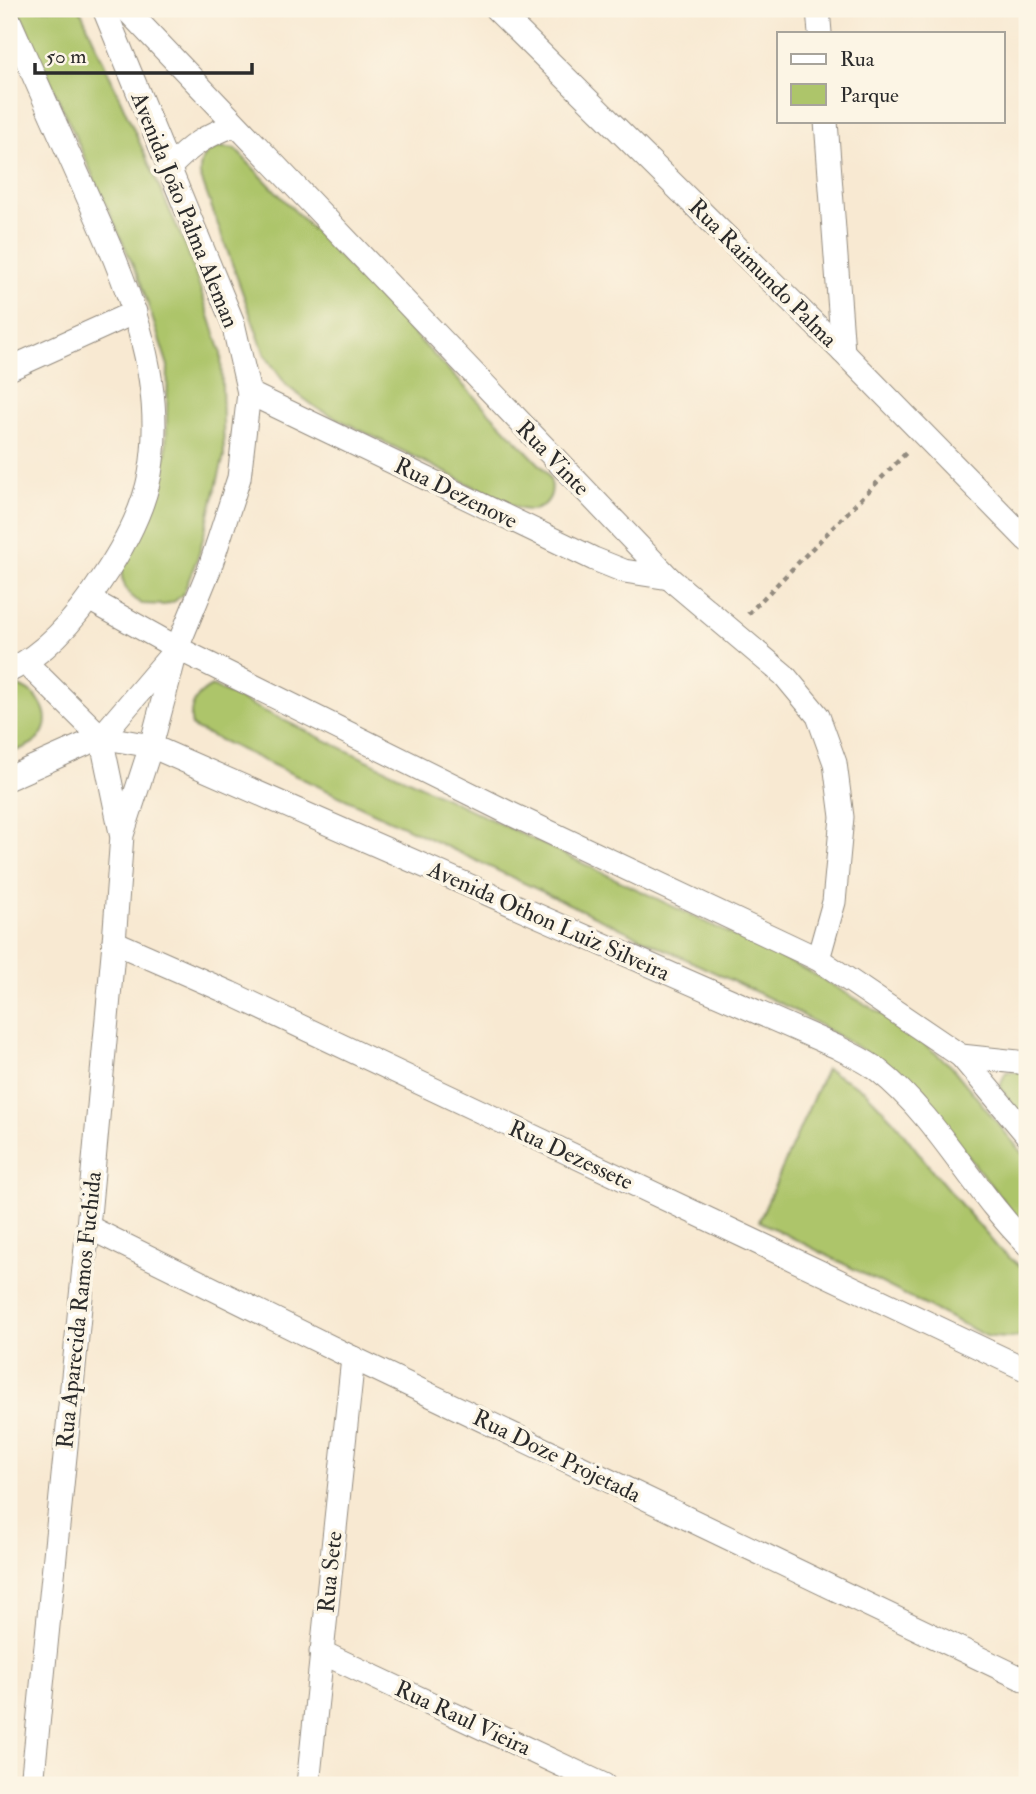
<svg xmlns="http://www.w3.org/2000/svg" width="1036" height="1794" font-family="'IM FELL Double Pica',serif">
	<rect width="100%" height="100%" fill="#fcf5e5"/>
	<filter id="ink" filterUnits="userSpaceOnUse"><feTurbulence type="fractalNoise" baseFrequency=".0143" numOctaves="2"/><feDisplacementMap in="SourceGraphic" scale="14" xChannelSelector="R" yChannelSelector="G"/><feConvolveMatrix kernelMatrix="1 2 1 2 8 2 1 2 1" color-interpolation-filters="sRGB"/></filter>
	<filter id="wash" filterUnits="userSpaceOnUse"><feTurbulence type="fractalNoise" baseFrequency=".00686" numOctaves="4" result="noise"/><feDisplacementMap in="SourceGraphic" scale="28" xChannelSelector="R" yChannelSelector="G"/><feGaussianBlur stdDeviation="1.57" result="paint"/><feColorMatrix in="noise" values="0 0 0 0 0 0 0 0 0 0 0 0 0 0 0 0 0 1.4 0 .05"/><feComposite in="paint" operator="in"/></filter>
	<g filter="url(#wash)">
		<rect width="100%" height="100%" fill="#f8e9d2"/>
		<g fill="#adc56a" stroke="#6c784a" stroke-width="2">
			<polygon points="18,9 80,9 187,249 221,352 224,456 199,554 183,594 175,601 165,605 142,604 133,598 126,589 122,578 122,567 166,453 168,366 141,283"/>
			<path d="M220,147L235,149L545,470C563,494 542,519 515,507L318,409L287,386L265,355L200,175C199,161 205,151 220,147Z"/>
			<path d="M9,685C34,685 59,716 38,739C32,746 17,750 9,754Z"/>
			<path d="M212,686L808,971L904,1027L951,1066L1027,1159V1231L916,1090L881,1061L790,1008L192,727C188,708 194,695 212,686Z"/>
			<path d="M826,1069L864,1090L894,1121L936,1175L998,1248L1027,1272V1334C1013,1340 1001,1338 986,1336L759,1221Z"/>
			<polygon points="1027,1071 1027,1122 1001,1089 1001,1083 1006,1072"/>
		</g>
	</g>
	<g filter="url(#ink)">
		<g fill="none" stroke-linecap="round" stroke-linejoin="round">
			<defs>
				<g id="street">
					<polyline points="126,9 669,578 784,675 818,716 835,763 842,817 834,902 818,959"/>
					<polyline points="496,9 843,352 1027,540"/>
					<polyline points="818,9 820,33"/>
					<path d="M9,20C32,72 55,123 78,175C119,267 169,369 150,474C143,512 123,548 102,579C79,615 48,652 9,671"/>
					<polyline points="826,121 843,352"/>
					<path d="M169,168C191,145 205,136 235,125"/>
					<polyline points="9,369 135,312"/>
					<polyline points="249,393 594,559 624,571 669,578"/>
					<polyline points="89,599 177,648 509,813 818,959 961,1056 1027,1135"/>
					<path d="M26,663L101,737L151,746L837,1047C850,1054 867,1061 879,1071C939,1119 973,1191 1027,1244"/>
					<polyline points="101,737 121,833"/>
					<polyline points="9,778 101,737 177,648 209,570 239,478 249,393 233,323 104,9"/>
					<polyline points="114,942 230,993 1027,1370"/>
					<polyline points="961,1056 1027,1063"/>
					<polyline points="88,1227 353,1358 1027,1681"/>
					<polyline points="321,1652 604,1785"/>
					<polyline points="32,1785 88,1227 114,942 122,835 151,746 177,648"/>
					<polyline points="308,1785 353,1358"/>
				</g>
			</defs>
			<use href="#street" stroke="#928a7e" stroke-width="25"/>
			<polyline stroke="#928a7e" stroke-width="4.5" stroke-dasharray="5 5" stroke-linecap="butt" points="748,614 906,453"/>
			<use href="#street" stroke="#fff" stroke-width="23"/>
		</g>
	</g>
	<g text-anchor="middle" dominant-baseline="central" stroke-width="7" stroke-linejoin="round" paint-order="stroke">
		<g font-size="23" fill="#2b2b2b" stroke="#fcf5e5">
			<text transform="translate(185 210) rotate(68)">Avenida João Palma Aleman</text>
			<text transform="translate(763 273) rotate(45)">Rua Raimundo Palma</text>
			<text transform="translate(553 458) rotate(46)">Rua Vinte</text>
			<text transform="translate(456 493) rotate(26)">Rua Dezenove</text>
			<text transform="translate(549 921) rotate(24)">Avenida Othon Luiz Silveira</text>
			<text transform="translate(571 1155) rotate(25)">Rua Dezessete</text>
			<text transform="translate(79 1310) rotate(-84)">Rua Aparecida Ramos Fuchida</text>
			<text transform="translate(557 1456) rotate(26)">Rua Doze Projetada</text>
			<text transform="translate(330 1572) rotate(-84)">Rua Sete</text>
			<text transform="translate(463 1718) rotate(25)">Rua Raul Vieira</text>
		</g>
	</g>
	<rect width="1036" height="1794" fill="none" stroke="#fcf5e5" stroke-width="35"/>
	<rect x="777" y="32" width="228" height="91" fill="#fcf5e5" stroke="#a8a49b" stroke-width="2"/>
	<rect x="791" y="54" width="35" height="10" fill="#ffffff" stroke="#a8a49b" stroke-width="2"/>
	<text x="840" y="66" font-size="21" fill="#2b2b2b">Rua</text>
	<rect x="791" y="84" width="35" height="21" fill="#adc56a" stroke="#a8a49b" stroke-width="2"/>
	<text x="840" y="102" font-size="21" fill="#2b2b2b">Parque</text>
	<path d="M35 63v10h217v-10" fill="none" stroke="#2b2b2b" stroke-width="3.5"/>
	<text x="46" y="63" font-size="21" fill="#2b2b2b" stroke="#fcf5e5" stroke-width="5" paint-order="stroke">50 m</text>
</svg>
